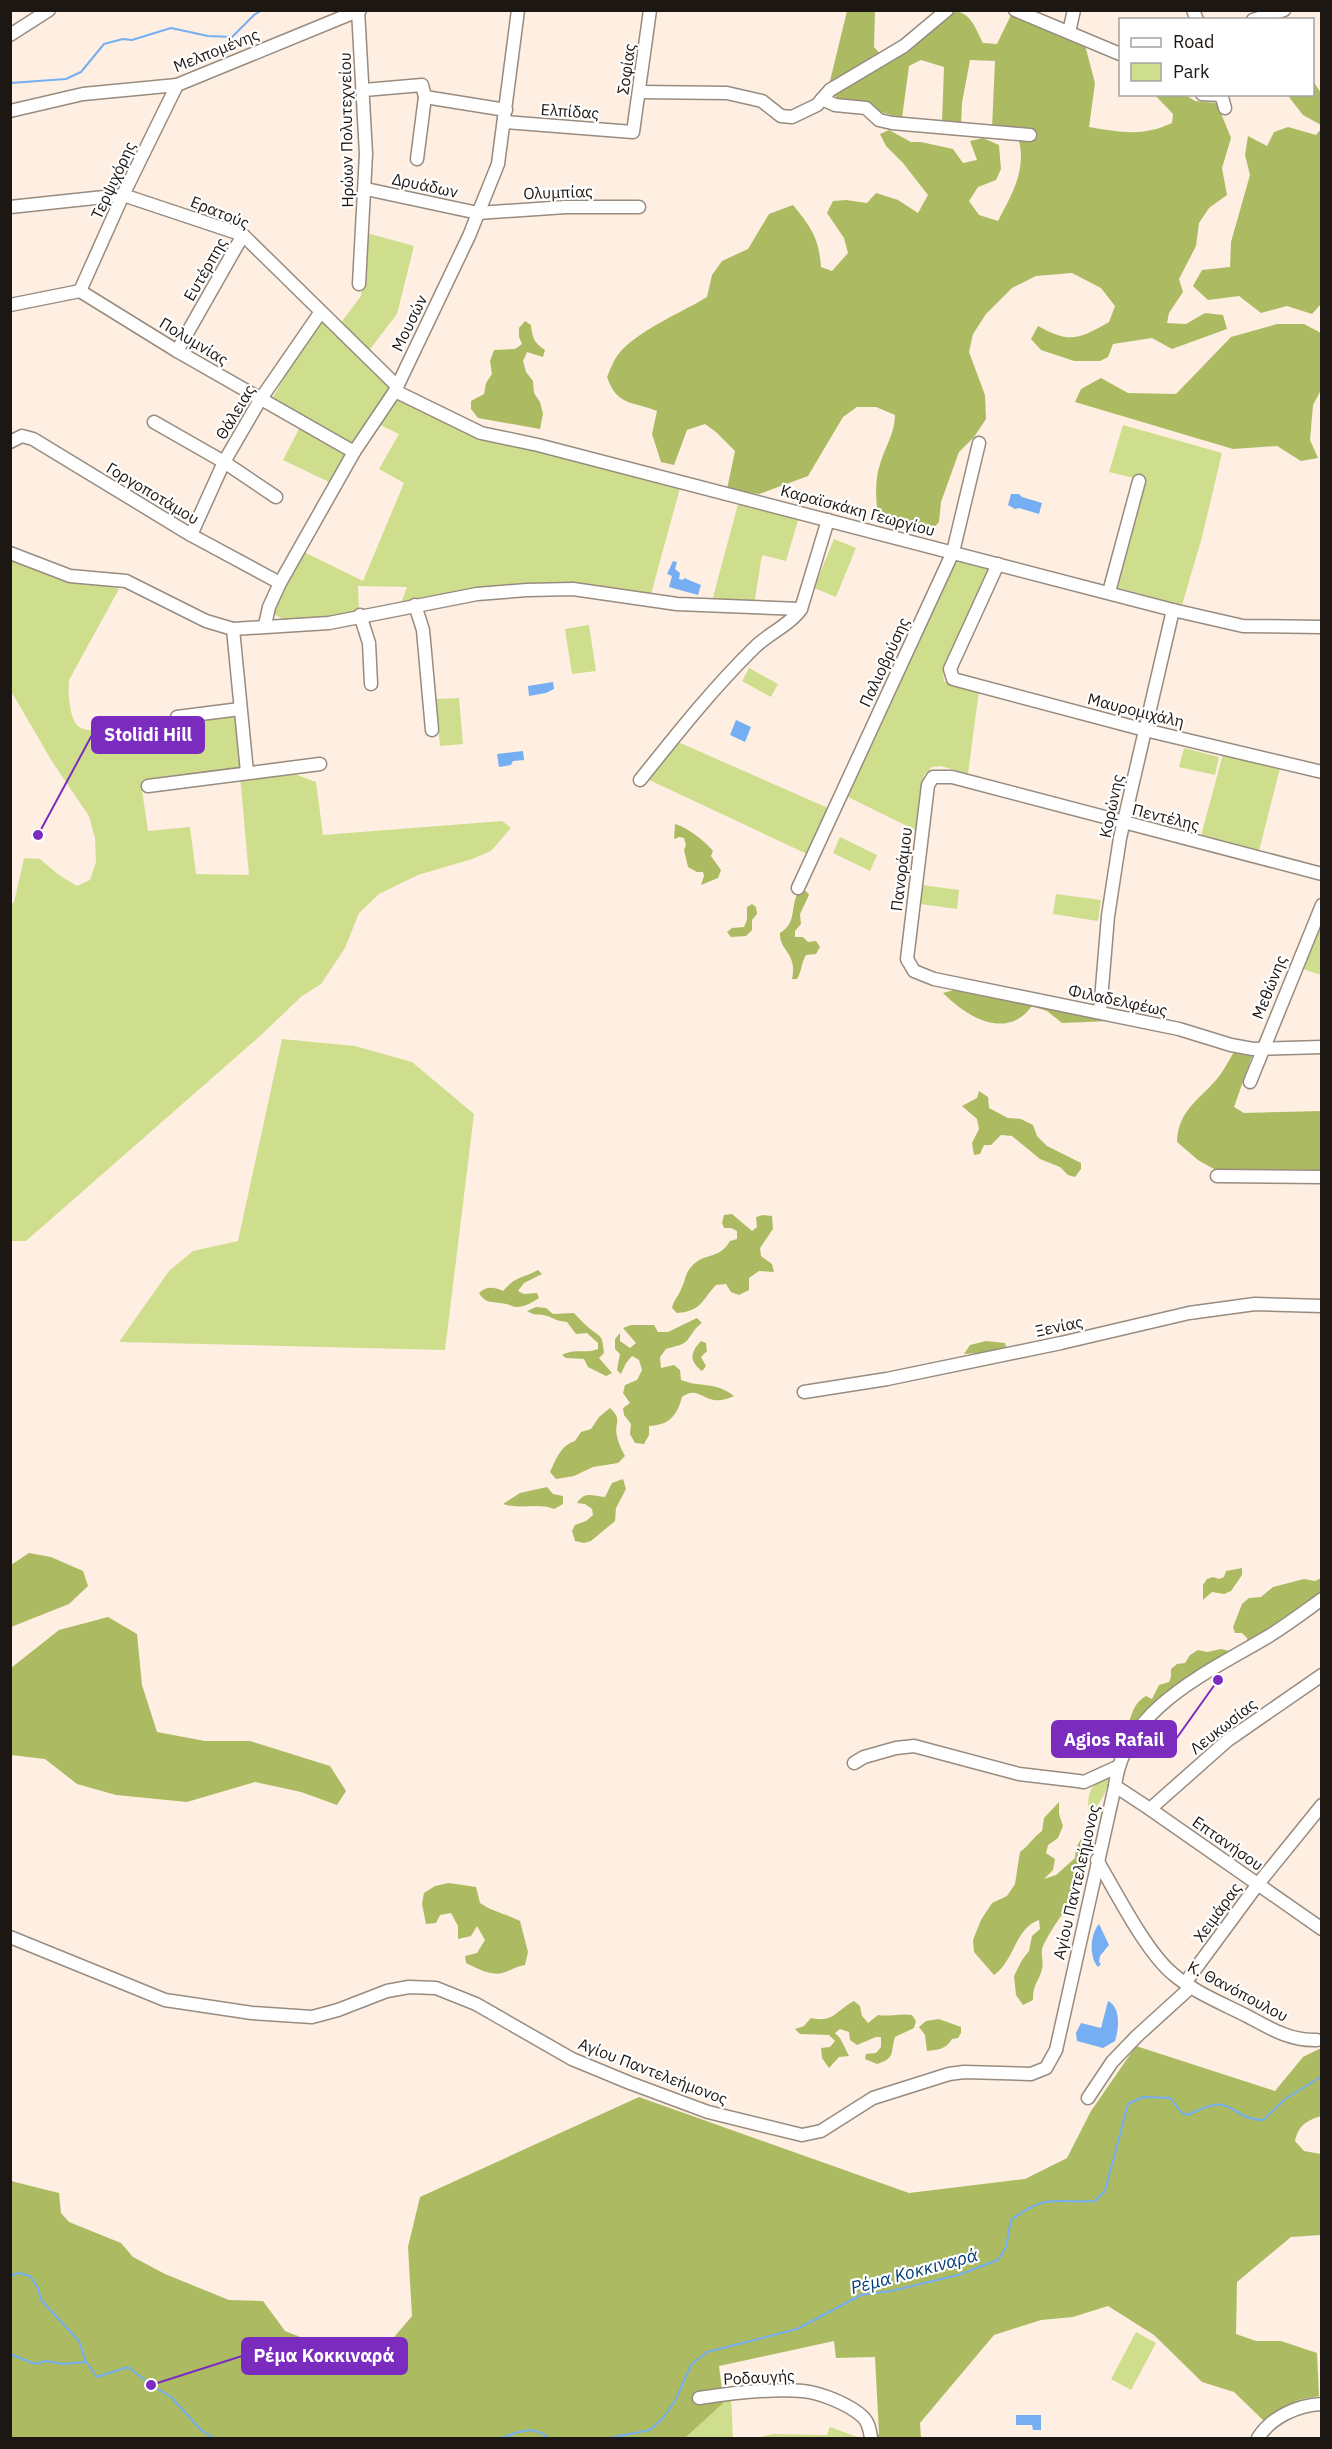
<svg xmlns="http://www.w3.org/2000/svg" width="1332" height="2449" font-family="'IBM Plex Sans',sans-serif">
	<rect width="100%" height="100%" fill="#feefe2"/>
	<g fill="#cfde8d">
		<polygon points="367,233 414,246 397,314 367,353 340,324 361,296"/>
		<polygon points="319,318 390,389 331,483 283,460 303,421 269,404"/>
		<path d="M394,398L478,437L680,488L651,594L588,585L401,603L407,587L358,586L359,613C334,617 297,630 274,614V604L302,551L363,581L404,483L379,469L399,434L376,423Z"/>
		<polygon points="1123,425 1222,453 1202,537 1182,605 1115,587 1142,480 1109,472"/>
		<polygon points="738,504 799,517 786,561 762,555 754,605 712,601"/>
		<polygon points="834,539 856,548 836,597 814,588"/>
		<polygon points="954,557 990,566 943,673 944,681 949,684 979,690 968,774 941,766 932,767 924,775 917,831 846,796"/>
		<path d="M11,558L119,589L69,680C68,693 69,713 76,724C81,730 88,730 95,730L238,712L244,767L147,782L142,790L148,831L190,827L196,874L249,875L240,776L289,772L316,782L323,835L502,821L511,828L491,851L472,859L418,875L379,894L359,913L345,948L321,984L302,996L261,1035L26,1241H10V905L14,902L24,858L40,859L59,875L77,886L90,880L96,862L95,838L89,816L53,763L11,691Z"/>
		<polygon points="589,625 596,671 572,674 565,629"/>
		<polygon points="749,668 778,684 771,697 742,681"/>
		<polygon points="459,698 463,744 440,746 436,699"/>
		<polygon points="678,742 828,808 807,854 645,778"/>
		<polygon points="1184,748 1219,757 1215,775 1179,767"/>
		<polygon points="1223,754 1280,768 1259,851 1201,836"/>
		<polygon points="840,837 877,855 870,871 833,853"/>
		<polygon points="922,885 959,890 957,909 920,904"/>
		<polygon points="1056,894 1101,900 1098,921 1053,914"/>
		<polygon points="1321,917 1321,975 1300,968"/>
		<polygon points="282,1039 355,1046 412,1062 474,1114 445,1350 119,1342 169,1271 193,1251 238,1241"/>
		<path d="M1112,1774L1104,1795L1089,1819C1087,1794 1087,1784 1112,1774Z"/>
		<polygon points="1136,2332 1156,2343 1131,2390 1111,2379"/>
		<polygon points="731,2396 733,2438 755,2438 773,2434 827,2435 830,2427 860,2438 685,2438"/>
	</g>
	<g fill="#acbb62">
		<path d="M847,11H875L874,47L886,60L952,11C971,11 975,28 983,43L997,44L1011,15L1085,45L1095,83L1089,127C1120,132 1143,137 1172,123L1173,114L1154,94L1185,95L1195,101L1217,103L1231,138L1222,168L1227,195L1209,208L1199,223L1196,246L1179,279L1183,292L1169,313L1167,323L1186,324L1205,313L1223,315L1227,329L1172,349L1152,338L1113,344L1108,357L1100,361H1074L1041,350L1031,339L1038,326C1070,344 1079,339 1109,322L1115,306L1101,288L1072,273L1036,276L1012,288L986,314L973,334L969,352L985,395L986,419L974,437L959,452L941,502L939,522L930,532H913L879,521C876,503 874,482 880,464C885,447 895,433 895,415L876,407H857L843,417L808,476L759,494L727,489L735,451L716,432L705,424L687,430L674,465L661,462L652,434L657,411C632,401 617,406 607,377C610,370 613,362 617,356C634,332 681,313 707,297L712,275L722,261L748,249L769,214L793,205C811,227 819,238 821,267L832,271L848,253L844,238L827,213L833,201L846,200L867,203L876,193L898,200L918,213L928,195L903,163L886,146L880,134L889,130L911,142H921L953,149L963,163L977,160L970,141L983,138L999,145L1001,169L996,180L978,187L969,201L979,215L998,221C1014,190 1030,164 1015,129L992,128L995,61L970,60L962,103L961,125L942,122L944,67L921,60L909,66L902,118L844,102L836,97L829,85Z"/>
		<polygon points="1313,81 1321,93 1321,125 1303,115 1289,97 1290,95 1312,94"/>
		<polygon points="1288,127 1316,135 1321,129 1321,304 1312,314 1287,306 1261,313 1239,296 1208,300 1193,286 1202,270 1230,267 1231,242 1250,175 1245,155 1248,136 1267,146 1274,132"/>
		<path d="M525,321L531,325C532,337 534,343 545,350L543,357L527,352L523,361L526,372L533,381L534,393L540,402L543,414L540,429L478,418L471,409V401L484,394L486,383L492,374L490,361L494,350L515,349L522,344L519,337V328Z"/>
		<polygon points="1277,324 1304,324 1321,333 1321,390 1313,405 1310,440 1318,458 1301,461 1277,446 1233,449 1075,402 1081,389 1101,378 1128,393 1176,394 1231,337"/>
		<path d="M675,824C688,828 704,840 713,851L711,856L721,870L718,878L701,885L704,876L703,872H697L688,867L684,850L686,845L684,838L679,837L674,839Z"/>
		<path d="M806,891L809,895L800,914L801,924L795,931V937H803L808,942L816,941L820,947L816,954L806,955C801,963 802,971 797,979H792C798,953 779,951 780,933C797,923 790,908 798,892Z"/>
		<polygon points="752,904 756,907 757,914 752,920 752,930 746,936 731,937 727,932 732,928 744,927 747,920 747,907"/>
		<path d="M961,988L1110,1021L1062,1023L1047,1011L1032,1006C1006,1041 967,1017 943,993Z"/>
		<path d="M1235,1050L1253,1053L1234,1107L1244,1113L1321,1111V1170L1214,1169L1198,1160L1177,1142C1178,1108 1203,1098 1220,1075C1226,1067 1230,1058 1235,1050Z"/>
		<polygon points="979,1091 988,1097 989,1108 1008,1118 1021,1119 1033,1125 1037,1136 1047,1146 1081,1163 1081,1169 1075,1177 1068,1175 1060,1167 1040,1159 1012,1136 1001,1135 991,1145 984,1145 980,1154 974,1155 972,1143 979,1129 977,1119 962,1106 977,1098"/>
		<path d="M732,1214L752,1231L757,1227L756,1217L763,1215L772,1216L773,1229L760,1248L761,1256L772,1264L774,1272L759,1271L749,1278V1290L739,1295L731,1292L726,1284L716,1285C701,1301 702,1311 677,1313L672,1308C674,1299 679,1296 682,1287C686,1279 685,1273 692,1266C705,1252 719,1260 730,1241L737,1239V1231L731,1228H724L722,1223L724,1215Z"/>
		<path d="M538,1270L542,1274L524,1283L518,1291L524,1294L537,1293L539,1298C533,1302 523,1308 515,1307C514,1307 507,1304 506,1304C494,1301 486,1305 479,1293C487,1286 493,1287 503,1291C517,1275 522,1279 538,1270Z"/>
		<path d="M536,1307L546,1308L553,1314L574,1313C579,1318 584,1324 589,1328C602,1338 602,1334 604,1353L599,1358L612,1373L606,1376L588,1367L584,1359L566,1358L562,1355C575,1348 585,1354 598,1349V1343L587,1333L576,1334L567,1322C556,1321 556,1319 547,1316C539,1313 537,1317 527,1311Z"/>
		<path d="M697,1318L702,1323C695,1328 694,1331 689,1338C684,1346 674,1346 666,1349L660,1357L661,1368L674,1365L680,1370L681,1380C701,1388 715,1381 734,1396C728,1399 720,1401 714,1400C701,1398 696,1387 682,1397C677,1416 669,1425 649,1426V1435L644,1444L635,1443L630,1434L631,1424L624,1415L623,1408L630,1403L623,1393L625,1385L637,1380L642,1370L639,1360L632,1356L626,1363L621,1374L617,1370L620,1354L615,1349V1339L620,1333V1341L630,1348L636,1343L623,1328L631,1325H654L658,1332H668Z"/>
		<path d="M701,1341L706,1343L707,1351L701,1357L706,1366L702,1371C689,1361 690,1353 701,1341Z"/>
		<polygon points="986,1341 1005,1343 1006,1347 980,1353 964,1354 970,1345"/>
		<path d="M610,1408C623,1420 614,1423 617,1436C618,1443 622,1450 625,1456L618,1463L593,1467L574,1476L556,1479L550,1472C557,1458 560,1446 575,1441L581,1432L591,1429L599,1417Z"/>
		<path d="M623,1479L626,1489L616,1508L615,1521L591,1541L584,1543L575,1541L572,1531L575,1525L586,1521L593,1515L592,1509L585,1504L577,1503C585,1491 592,1496 605,1497L612,1483Z"/>
		<path d="M547,1487L553,1494L563,1496V1504L554,1509C537,1502 521,1510 503,1504L520,1493Z"/>
		<polygon points="29,1553 51,1557 83,1571 88,1586 69,1604 11,1627 11,1565"/>
		<polygon points="1242,1568 1242,1575 1231,1591 1224,1594 1212,1592 1203,1600 1203,1585 1207,1579 1213,1577 1219,1579 1224,1577 1226,1571"/>
		<polygon points="1321,1578 1321,1594 1248,1644 1247,1638 1242,1633 1235,1633 1233,1627 1242,1604 1249,1598 1261,1597 1273,1587 1304,1579 1315,1581"/>
		<polygon points="108,1617 137,1634 142,1685 157,1732 205,1741 250,1741 330,1766 346,1791 337,1805 301,1792 255,1782 187,1802 116,1795 77,1784 45,1759 11,1755 11,1668 59,1630"/>
		<path d="M1221,1649L1229,1651L1183,1681L1120,1754C1118,1743 1107,1740 1105,1730L1121,1735C1134,1721 1128,1707 1146,1696L1152,1699L1159,1685L1169,1682L1171,1677V1669L1177,1664L1185,1663L1190,1655L1198,1650L1207,1652Z"/>
		<path d="M1059,1802V1814L1063,1826L1058,1838L1048,1845L1046,1853L1055,1859L1053,1870L1044,1879L1056,1875L1075,1858L1076,1848L1081,1839L1090,1840C1088,1860 1080,1890 1068,1906C1059,1919 1050,1931 1043,1946C1040,1953 1044,1961 1042,1969C1039,1982 1033,1983 1033,2000L1023,2005L1016,1995L1014,1976L1022,1960L1029,1951L1032,1936L1040,1929L1039,1920C1015,1928 1014,1962 994,1975L974,1952L973,1940L981,1920L992,1903L1007,1896L1015,1884L1020,1852C1029,1846 1033,1837 1042,1831L1044,1818Z"/>
		<path d="M449,1883L476,1887L480,1903C493,1912 507,1914 520,1921L528,1952L525,1965C516,1966 510,1971 502,1973C490,1976 477,1968 466,1963L465,1956L477,1953L485,1940L477,1926L471,1936L458,1939V1926L451,1913L440,1915L436,1923L426,1924L422,1904L424,1893L435,1886Z"/>
		<path d="M854,2001L860,2006L862,2016L868,2023L878,2015C891,2017 900,2013 912,2015L916,2021L914,2028L895,2037C890,2053 896,2058 877,2064L865,2059L866,2054L876,2053L881,2047V2037H876L857,2045L850,2040L849,2032L840,2029L835,2033L840,2038L849,2056L839,2057L829,2068L822,2058L821,2048L830,2047L835,2041L829,2035L800,2034L795,2029L804,2026L811,2018C834,2023 835,2011 854,2001Z"/>
		<path d="M939,2019L961,2027V2033L958,2038L952,2039C946,2049 938,2050 927,2051L925,2035L919,2027L926,2021Z"/>
		<path d="M1136,2046L1275,2091L1303,2057L1321,2048V2116C1306,2121 1299,2125 1295,2141L1304,2151L1321,2154V2235L1291,2237L1237,2282L1236,2334L1256,2341H1281L1317,2353L1319,2396L1298,2400L1264,2421L1234,2392L1202,2382L1154,2335L1108,2306L1073,2317L1041,2320L994,2335L920,2423L921,2438H880L873,2435L879,2434L875,2357L836,2358L834,2341L719,2366L722,2390L731,2396L685,2438H11V2181L59,2193L61,2213L69,2222L121,2243L133,2257L165,2274L229,2300L263,2301L285,2331L354,2358L390,2342L412,2316L408,2247L420,2197L639,2097L909,2193L1025,2179L1067,2158L1091,2111Z"/>
	</g>
	<g fill="#75aef2">
		<polygon points="1011,494 1019,494 1022,497 1042,503 1039,514 1019,508 1015,509 1008,505"/>
		<polygon points="673,561 677,562 675,569 680,573 679,579 683,580 684,578 701,585 698,595 669,587 672,576 667,574"/>
		<polygon points="553,682 554,689 546,693 529,696 528,686"/>
		<polygon points="736,720 751,727 745,742 730,735"/>
		<polygon points="523,751 524,760 513,761 511,765 499,767 497,754"/>
		<path d="M1099,1924L1109,1945L1100,1956L1099,1962L1101,1964L1098,1967C1089,1957 1090,1934 1099,1924Z"/>
		<path d="M1108,2001C1121,2007 1119,2029 1115,2041L1103,2048L1077,2041L1076,2033L1081,2023L1101,2028Z"/>
		<polygon points="1016,2415 1041,2415 1041,2430 1033,2430 1032,2425 1016,2425"/>
	</g>
	<g fill="none" stroke-linecap="round" stroke-linejoin="round">
		<g stroke="#75aef2" stroke-width="2">
			<polyline points="10,83 66,79 81,72 104,44 123,39 132,40 171,28 208,36 232,37 254,15 262,10"/>
			<polyline points="10,2276 19,2273 30,2276 38,2288 41,2300 79,2341 86,2362 97,2377 128,2367 151,2385 171,2397 201,2430 214,2438"/>
			<polyline points="10,2354 35,2364 46,2361 63,2364 85,2362"/>
			<path d="M502,2438C519,2431 533,2425 548,2438"/>
			<path d="M609,2438L650,2430L663,2418L675,2401L691,2365L707,2352L797,2329L861,2295L891,2291L958,2275L998,2260L1006,2247L1011,2220C1049,2192 1054,2204 1095,2201L1105,2191L1128,2104L1143,2097L1170,2098L1182,2113L1188,2115C1237,2089 1226,2119 1263,2120L1284,2100L1322,2076"/>
		</g>
		<defs>
			<g id="minor">
				<polyline points="358,10 366,154 359,284"/>
				<polyline points="1015,10 1120,54"/>
				<polyline points="1193,10 1197,20"/>
				<polyline points="1253,20 1284,10"/>
				<polyline points="1069,32 1074,10"/>
				<polyline points="10,35 49,10"/>
				<polyline points="364,90 422,85 425,97 417,159"/>
				<polyline points="640,92 727,93 762,101 781,116 792,117 817,105 830,90 904,46 947,10"/>
				<polyline points="1202,94 1221,95"/>
				<polyline points="1221,94 1225,108"/>
				<polyline points="425,97 506,110"/>
				<polyline points="822,99 835,105 866,108 879,120 892,123 1030,135"/>
				<polyline points="10,111 83,94 177,85 360,10"/>
				<polyline points="504,122 633,132 650,10"/>
				<polyline points="366,189 478,213 566,207 639,207"/>
				<polyline points="10,207 123,195 243,235 397,386"/>
				<polyline points="80,291 123,195 177,85"/>
				<polyline points="10,305 80,291 177,351 354,452"/>
				<polyline points="177,351 243,235"/>
				<polyline points="395,391 481,433 538,445 1173,610 1243,626 1322,627"/>
				<polyline points="154,422 224,462 276,497"/>
				<polyline points="10,442 22,436 33,439 191,535 280,583"/>
				<polyline points="191,535 224,462 260,400 320,313"/>
				<polyline points="10,553 70,576 126,581 206,621 233,629 329,623 477,594 527,590 573,589 677,604 801,609"/>
				<polyline points="998,564 950,669 953,679 1145,730 1322,772"/>
				<polyline points="1109,592 1139,481"/>
				<polyline points="415,605 423,630 432,730"/>
				<polyline points="360,615 369,643 371,684"/>
				<polyline points="265,625 269,607 280,583 354,452 395,391 469,236 498,164 518,10"/>
				<polyline points="233,629 247,772"/>
				<polyline points="177,717 240,709"/>
				<path d="M640,780C676,735 713,688 755,647C768,634 791,624 801,609L828,520"/>
				<polyline points="148,786 320,764"/>
				<polyline points="1322,874 952,777 933,777 928,785 907,959 914,971 934,979 1179,1029 1231,1045 1253,1049 1322,1047"/>
				<polyline points="798,888 953,552 979,443"/>
				<polyline points="1100,1012 1108,916 1120,838 1173,610"/>
				<polyline points="1250,1082 1322,905"/>
				<polyline points="1217,1176 1322,1177"/>
				<polyline points="804,1392 887,1379 1061,1343 1189,1313 1255,1304 1322,1306"/>
				<polyline points="854,1763 864,1757 896,1748 914,1746 1019,1774 1078,1781 1084,1782 1117,1767"/>
				<polyline points="1115,1786 1150,1809 1322,1929"/>
				<polyline points="1150,1809 1228,1740 1322,1675"/>
				<path d="M1097,1860C1116,1892 1146,1952 1173,1974C1195,1993 1224,2004 1249,2017C1271,2029 1291,2041 1317,2040"/>
				<path d="M10,1937L165,2000L252,2013L312,2017L338,2010L387,1991L409,1987L436,1988L476,2004L572,2059L630,2083L708,2112L802,2135L821,2131L873,2098L949,2074L964,2072L1031,2074L1046,2068L1056,2050L1115,1786C1124,1708 1209,1672 1269,1636C1287,1625 1304,1612 1322,1599"/>
				<polyline points="1185,1983 1258,1884 1322,1805"/>
				<polyline points="1088,2098 1112,2062 1137,2036 1191,1987"/>
				<path d="M699,2398C732,2393 770,2388 803,2391C821,2393 849,2404 863,2417C869,2423 870,2431 871,2438"/>
				<path d="M1258,2438C1271,2417 1298,2405 1322,2404"/>
			</g>
		</defs>
		<use href="#minor" stroke="#988b7f" stroke-width="15"/>
		<use href="#minor" stroke="#fff" stroke-width="12"/>
	</g>
	<g text-anchor="middle" dominant-baseline="central" stroke-width="4.5" stroke-linejoin="round" paint-order="stroke">
		<g font-size="16" fill="#1d1713" stroke="#fff">
			<text transform="translate(216 50) rotate(-22)">Μελπομένης</text>
			<text transform="translate(626 69) rotate(-82)">Σοφίας</text>
			<text transform="translate(570 111) rotate(4)">Ελπίδας</text>
			<text transform="translate(346 130) rotate(-91)">Ηρώων Πολυτεχνείου</text>
			<text transform="translate(113 180) rotate(-65)">Τερψιχόρης</text>
			<text transform="translate(425 185) rotate(12)">Δρυάδων</text>
			<text transform="translate(558 192) rotate(-2)">Ολυμπίας</text>
			<text transform="translate(220 212) rotate(22)">Ερατούς</text>
			<text transform="translate(205 269) rotate(-60)">Ευτέρπης</text>
			<text transform="translate(409 323) rotate(-64)">Μουσών</text>
			<text transform="translate(194 341) rotate(31)">Πολυμνίας</text>
			<text transform="translate(235 412) rotate(-59)">Θάλειας</text>
			<text transform="translate(153 493) rotate(31)">Γοργοποτάμου</text>
			<text transform="translate(858 510) rotate(15)">Καραϊσκάκη Γεωργίου</text>
			<text transform="translate(884 662) rotate(-65)">Παλιοβρύσης</text>
			<text transform="translate(1136 710) rotate(14)">Μαυρομιχάλη</text>
			<text transform="translate(1111 806) rotate(-78)">Κορώνης</text>
			<text transform="translate(1166 817) rotate(14)">Πεντέλης</text>
			<text transform="translate(901 869) rotate(-83)">Πανοράμου</text>
			<text transform="translate(1269 987) rotate(-68)">Μεθώνης</text>
			<text transform="translate(1118 1000) rotate(12)">Φιλαδελφέως</text>
			<text transform="translate(1059 1326) rotate(-12)">Ξενίας</text>
			<text transform="translate(1223 1726) rotate(-38)">Λευκωσίας</text>
			<text transform="translate(1228 1843) rotate(35)">Επτανήσου</text>
			<text transform="translate(1076 1882) rotate(-77)">Αγίου Παντελεήμονος</text>
			<text transform="translate(1217 1912) rotate(-54)">Χειμάρας</text>
			<text transform="translate(1238 1991) rotate(28)">Κ. Θανόπουλου</text>
			<text transform="translate(653 2071) rotate(21)">Αγίου Παντελεήμονος</text>
			<text transform="translate(759 2377) rotate(-3)">Ροδαυγής</text>
		</g>
		<g font-size="18" font-style="italic" fill="#003d79" stroke="#fff">
			<text transform="translate(914 2271) rotate(-15)">Ρέμα Κοκκιναρά</text>
		</g>
	</g>
	<path fill="none" stroke="#7b2cbf" stroke-width="2" d="M38 835L92 735M1218 1680L1176 1739M151 2385L242 2356"/>
	<g fill="#7b2cbf" stroke="#fff" stroke-width="2">
		<circle cx="38" cy="835" r="6"/>
		<circle cx="1218" cy="1680" r="6"/>
		<circle cx="151" cy="2385" r="6"/>
	</g>
	<g fill="#7b2cbf" stroke="#7b2cbf" stroke-width="2">
		<rect x="92" y="717" width="112" height="36" rx="6"/>
		<rect x="1052" y="1721" width="124" height="36" rx="6"/>
		<rect x="242" y="2338" width="165" height="36" rx="6"/>
	</g>
	<g font-size="18" text-anchor="middle" font-weight="bold" fill="#fff">
		<text x="148" y="741">Stolidi Hill</text>
		<text x="1114" y="1746">Agios Rafail</text>
		<text x="324" y="2362">Ρέμα Κοκκιναρά</text>
	</g>
	<rect width="1332" height="2449" fill="none" stroke="#1d1713" stroke-width="24"/>
	<rect x="1119" y="18" width="195" height="78" fill="#ffffff" stroke="#a5a2a1" stroke-width="1.5"/>
	<rect x="1131" y="38" width="30" height="9" fill="#ffffff" stroke="#a5a2a1" stroke-width="1.5"/>
	<text x="1173" y="48" font-size="18" fill="#1d1713">Road</text>
	<rect x="1131" y="63" width="30" height="18" fill="#cfde8d" stroke="#a5a2a1" stroke-width="1.5"/>
	<text x="1173" y="78" font-size="18" fill="#1d1713">Park</text>
</svg>
